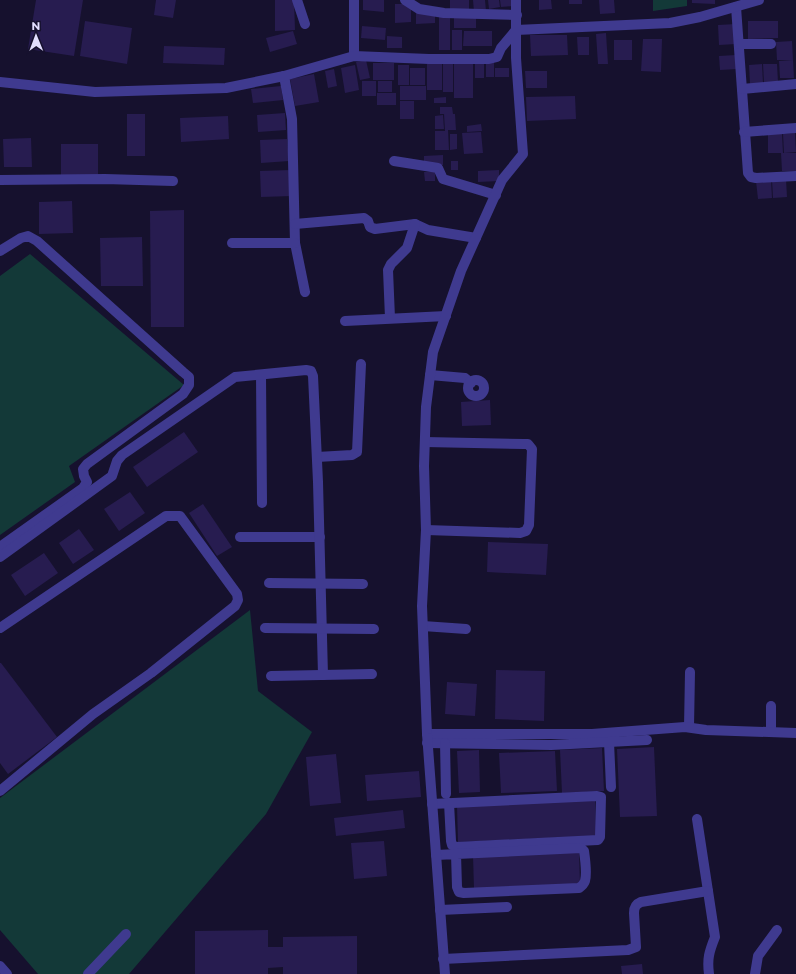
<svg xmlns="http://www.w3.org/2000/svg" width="796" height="974" font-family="Montserrat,sans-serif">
	<rect width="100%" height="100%" fill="#16112e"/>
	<g fill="#133938">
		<polygon points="653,0 687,0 687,6 653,11"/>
		<polygon points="30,254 184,385 69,466 75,482 0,535 0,276"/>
		<polygon points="250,610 258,691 312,732 266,814 129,974 38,974 0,930 0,798"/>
	</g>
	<g fill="#271c50">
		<polygon points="36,0 83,0 74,56 28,49"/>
		<polygon points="156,0 176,0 173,18 154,15"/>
		<polygon points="275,0 294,0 295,30 275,31"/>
		<polygon points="363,0 384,0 384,12 363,10"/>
		<polygon points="450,0 469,0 469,11 450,12"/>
		<polygon points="473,0 485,0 486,11 474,12"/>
		<polygon points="488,0 499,0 500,7 489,9"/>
		<polygon points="500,0 513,0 513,6 501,7"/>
		<polygon points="539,0 551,0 552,9 539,10"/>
		<rect x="569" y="0" width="13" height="4"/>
		<polygon points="599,0 614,0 615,13 600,14"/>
		<polygon points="692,0 715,0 715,4 692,3"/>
		<polygon points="395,4 411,4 411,22 395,23"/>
		<polygon points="435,12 435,23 416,24 416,13"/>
		<rect x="454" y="15" width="22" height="13"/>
		<rect x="439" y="16" width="11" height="34"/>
		<polygon points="85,21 132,28 127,64 80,56"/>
		<polygon points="748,21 778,21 778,38 748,39"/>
		<polygon points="736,24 736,44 719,45 718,25"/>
		<polygon points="362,26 386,28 385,40 361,38"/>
		<rect x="452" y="30" width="10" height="20"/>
		<polygon points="293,31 297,44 270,52 266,38"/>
		<polygon points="464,31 492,31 492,46 463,46"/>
		<polygon points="606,33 608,64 598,64 596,34"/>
		<polygon points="530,35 567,35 568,55 531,56"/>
		<polygon points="387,36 402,37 402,48 387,48"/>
		<polygon points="577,37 589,37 589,55 578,55"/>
		<polygon points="643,39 662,39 661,72 641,71"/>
		<rect x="614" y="40" width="18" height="20"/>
		<polygon points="792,41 793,60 777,60 776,42"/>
		<polygon points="164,46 225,48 224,65 163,63"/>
		<polygon points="736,55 737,69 720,70 719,56"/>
		<polygon points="366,60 370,78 360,80 356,62"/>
		<polygon points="793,60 794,78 780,78 779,61"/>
		<rect x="486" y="61" width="8" height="16"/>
		<rect x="475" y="62" width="9" height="16"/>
		<rect x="373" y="63" width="21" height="17"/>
		<rect x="427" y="64" width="15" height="26"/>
		<rect x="443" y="64" width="10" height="28"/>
		<rect x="454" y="64" width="19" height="34"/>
		<polygon points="762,64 763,83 750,84 749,65"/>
		<polygon points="763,64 777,64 778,82 764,83"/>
		<polygon points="355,65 359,90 345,93 341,68"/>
		<rect x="398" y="65" width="11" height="20"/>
		<rect x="410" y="68" width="15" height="17"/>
		<rect x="495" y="68" width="14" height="9"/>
		<polygon points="334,69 337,86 328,88 325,71"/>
		<polygon points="525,71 547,71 547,88 526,88"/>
		<polygon points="314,74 319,102 295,106 290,79"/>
		<rect x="362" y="81" width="14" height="15"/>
		<rect x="378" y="81" width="14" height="11"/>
		<polygon points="281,86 283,100 253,103 251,89"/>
		<rect x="400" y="86" width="26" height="14"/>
		<rect x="377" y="93" width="19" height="12"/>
		<polygon points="575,96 576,119 527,121 526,97"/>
		<polygon points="446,97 446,103 434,103 434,98"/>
		<rect x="400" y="101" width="14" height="18"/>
		<polygon points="440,107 452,107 453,114 455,114 456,130 448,130 449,150 435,150 435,131 445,131 444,114 440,114"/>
		<polygon points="285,113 286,130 258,132 257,115"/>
		<rect x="127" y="114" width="18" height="42"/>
		<polygon points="443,115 444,129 435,129 435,116"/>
		<polygon points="228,116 229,139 181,142 180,118"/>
		<polygon points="481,124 482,131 467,132 467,126"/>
		<polygon points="481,132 483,153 464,154 462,133"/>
		<polygon points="795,133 796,152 784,153 783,134"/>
		<polygon points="450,134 457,134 457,149 450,150"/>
		<polygon points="768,134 782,134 783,153 796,153 796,171 782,171 781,153 768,153"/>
		<polygon points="31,138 32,167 4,167 3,139"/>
		<polygon points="287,139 289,161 261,163 260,140"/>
		<polygon points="61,144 98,144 98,176 61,177"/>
		<polygon points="443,155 443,165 424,165 424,156"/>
		<rect x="451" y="161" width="7" height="9"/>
		<polygon points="291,170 292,196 261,197 260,171"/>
		<polygon points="499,170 499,181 478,182 478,171"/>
		<polygon points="424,172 435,172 435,181 425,181"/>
		<polygon points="786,179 787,197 773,198 772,180"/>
		<polygon points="771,180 772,198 758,199 756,181"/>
		<polygon points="72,201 73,233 39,234 39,202"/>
		<polygon points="184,210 184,327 151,327 150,211"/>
		<polygon points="142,237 143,286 101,286 100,238"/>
		<polygon points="490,400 491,425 462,426 461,402"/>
		<polygon points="184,432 198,452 147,487 133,467"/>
		<polygon points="130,492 145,513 119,531 104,509"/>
		<polygon points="203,504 232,547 217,556 189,513"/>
		<polygon points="79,529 94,550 73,564 59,543"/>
		<polygon points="488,542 548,544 546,575 487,572"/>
		<polygon points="44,553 58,573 25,596 11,575"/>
		<polygon points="0,663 1,663 57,737 8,774 0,763"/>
		<polygon points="496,670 545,671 544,721 495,719"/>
		<polygon points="447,682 477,684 475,716 445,714"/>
		<polygon points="654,747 657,816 620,817 617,749"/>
		<polygon points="602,748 604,791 562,793 560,750"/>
		<polygon points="479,750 480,792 459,793 457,751"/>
		<polygon points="555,751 557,791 501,793 499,753"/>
		<polygon points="336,754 341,803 310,806 306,757"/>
		<polygon points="419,771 421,797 367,801 365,775"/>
		<polygon points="595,799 596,836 458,842 457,805"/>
		<polygon points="403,810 405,828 336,836 334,818"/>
		<polygon points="384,841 387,876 354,879 351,843"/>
		<polygon points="579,850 580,884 474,889 473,855"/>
		<polygon points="268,930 268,947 283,947 283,937 357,936 357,974 283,974 283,967 268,968 268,974 195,974 195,931"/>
		<polygon points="642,964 643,974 622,974 621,966"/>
	</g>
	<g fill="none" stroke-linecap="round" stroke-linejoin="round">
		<g stroke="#3f3a8f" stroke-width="10">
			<polyline points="297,0 305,24"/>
			<polyline points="405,0 419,9 444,13 517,15"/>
			<polyline points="736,7 748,173 751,177 756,178 796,176"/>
			<polyline points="739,44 771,44"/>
			<polyline points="354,56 354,0"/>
			<polyline points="284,76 292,119 295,243 305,292"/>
			<polyline points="0,82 95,92 226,88 284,76 354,56 429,59 489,59 497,57 501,48 516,30 670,23 700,17 759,0"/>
			<polyline points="742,89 796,84"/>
			<polyline points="744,132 796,128"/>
			<polyline points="394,161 438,168 443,179 496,195"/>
			<polyline points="0,180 105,179 173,181"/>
			<polyline points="295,224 364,218 368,221 370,227 375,229 415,224 428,230 476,238"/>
			<polyline points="232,243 295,243"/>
			<polyline points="0,251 21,238 28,236 37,241 183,372 189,377 189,385 183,394 87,464 83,469 84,476 87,482 83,488 0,547"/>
			<polyline points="390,318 388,270 391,264 407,248 415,224"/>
			<polyline points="345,321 446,316"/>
			<polyline points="261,375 262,503"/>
			<polyline points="430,375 465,378 471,383"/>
			<circle cx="476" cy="388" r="8"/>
			<polyline points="425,442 524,444 528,444 532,449 529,525 526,531 520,533 426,530"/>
			<polyline points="317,457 352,455 357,452 361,364"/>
			<polyline points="240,537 320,537"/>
			<polyline points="0,557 112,476 117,461 122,455 235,377 306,370 311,371 313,376 318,482 323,675"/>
			<polyline points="269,583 363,584"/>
			<polyline points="423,626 466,629"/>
			<polyline points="0,628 166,516 180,516 237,594 238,600 235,606 151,673 93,714 0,791"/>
			<polyline points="265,628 374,629"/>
			<polyline points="271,676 372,674"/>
			<polyline points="689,727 690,672"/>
			<polyline points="771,732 771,706"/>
			<polyline points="427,734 592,734 685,727 706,730 796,733"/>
			<polyline points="609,742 611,787"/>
			<polyline points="427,743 551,745 647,740"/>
			<polyline points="445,743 446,794"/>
			<polyline points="432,804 597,796 601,797 600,837 598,840 456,847 452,845 451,841 449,803"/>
			<path d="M697,819L715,937C709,952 707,959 709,974"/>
			<path d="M436,855L581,848L584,851C585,858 587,874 585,881C584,884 582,886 579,888L464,893L459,892L457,887L456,854"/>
			<polyline points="440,910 507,907"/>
			<path d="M443,959L628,950L636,947L634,913C634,907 636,904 641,902L708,891"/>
			<polyline points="0,966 7,974"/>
			<polyline points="88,974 126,934"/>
			<polyline points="445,974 427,734 422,606 426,530 424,466 426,407 433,352 461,271 502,180 523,154 516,58 516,0"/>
			<polyline points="755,974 758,956 777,930"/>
		</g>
	</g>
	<g transform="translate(36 36) rotate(359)" stroke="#16112e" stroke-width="3" paint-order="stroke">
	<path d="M0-3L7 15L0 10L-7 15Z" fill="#e2deff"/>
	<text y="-6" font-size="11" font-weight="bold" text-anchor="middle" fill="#e2deff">N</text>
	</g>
</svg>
